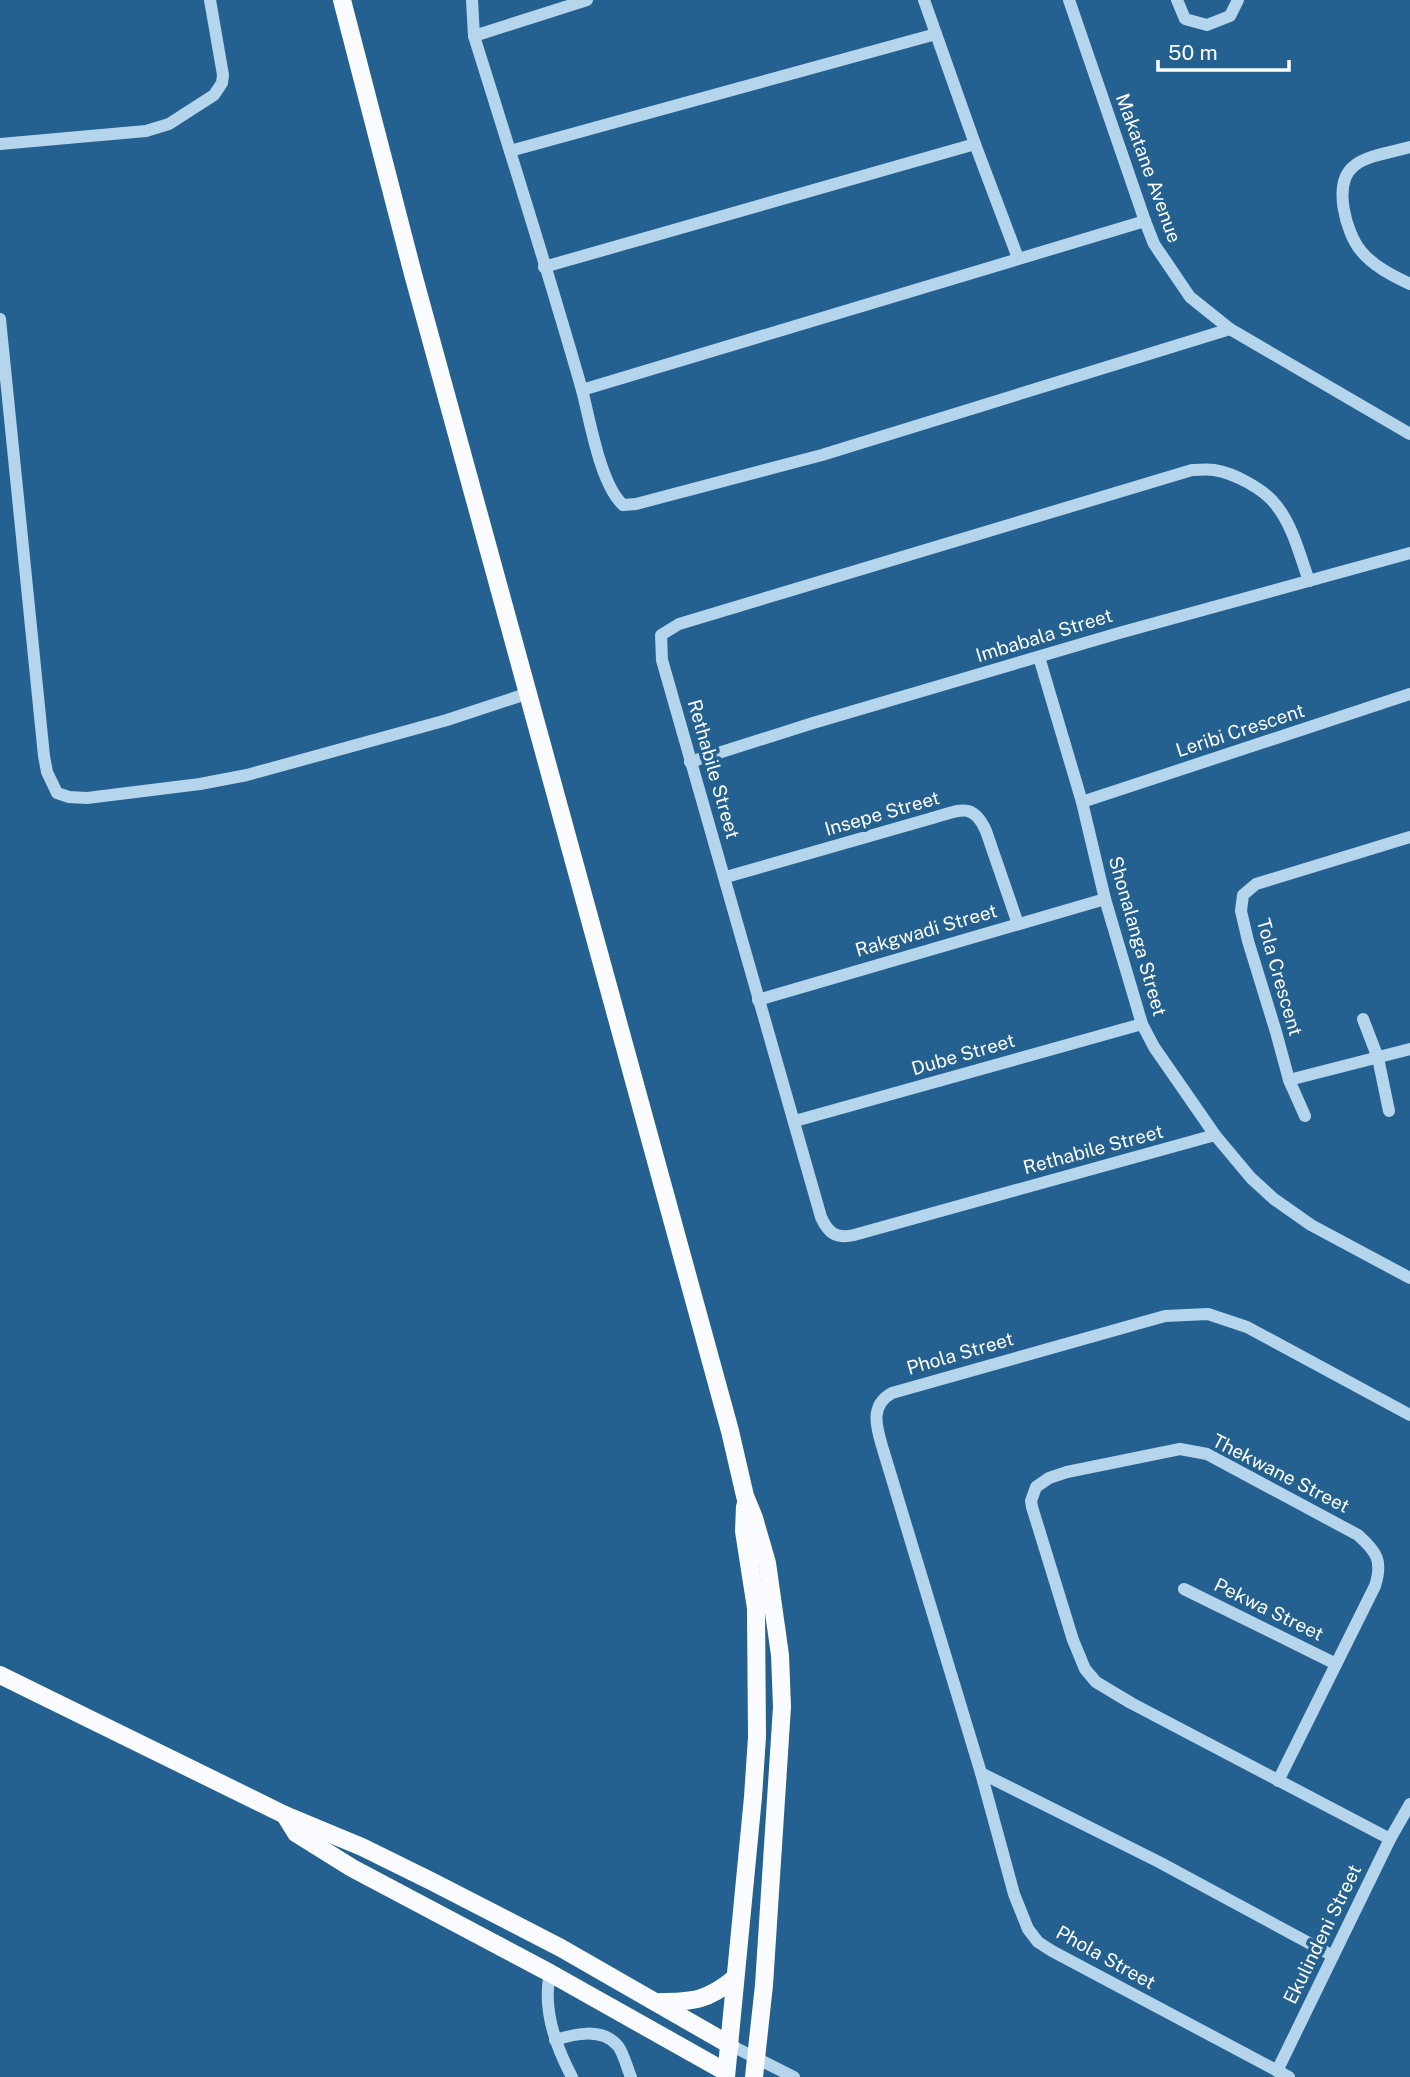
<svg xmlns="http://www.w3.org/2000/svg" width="1410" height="2077" font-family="'Public Sans',sans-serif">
	<rect width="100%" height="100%" fill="#246190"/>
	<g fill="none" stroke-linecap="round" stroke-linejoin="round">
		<g stroke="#b5d5ec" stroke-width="12">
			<path d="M472,0L474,36C511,154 548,271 582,390C590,420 600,484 623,505L636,504L822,455L1230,329"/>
			<polyline points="924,0 975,144 1018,258"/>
			<polyline points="1069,0 1145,221 1154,244 1190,297 1230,329 1410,434"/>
			<polyline points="1177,0 1185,19 1207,25 1230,16 1238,0"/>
			<polyline points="474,36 587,0"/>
			<polyline points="0,144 146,131 169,124 214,95 222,83 223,75 210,0"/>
			<path d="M1410,147C1393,152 1367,155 1354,166C1332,183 1346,233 1361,251C1373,266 1393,276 1410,284"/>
			<polyline points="510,151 936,34"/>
			<polyline points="544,267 975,144"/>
			<polyline points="0,319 44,756 47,772 57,793 69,797 87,798 200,784 247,775 447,720 529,693"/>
			<polyline points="582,390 1145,221"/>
			<polyline points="1039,657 1082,802 1105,899 1142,1024 1154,1047 1215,1135 1251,1178 1274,1199 1311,1225 1410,1278"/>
			<polyline points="690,762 813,723 1119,633 1410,553"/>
			<polyline points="1082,802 1410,694"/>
			<path d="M726,877L929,819C957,812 972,799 986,831L1018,924"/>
			<polyline points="758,1000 1105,899"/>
			<polyline points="1363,1019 1378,1058 1389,1111"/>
			<polyline points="1289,1080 1410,1049"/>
			<polyline points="1305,1116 1289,1080 1276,1032 1248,941 1241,911 1243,895 1256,884 1410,837"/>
			<polyline points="795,1121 1142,1024"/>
			<path d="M1215,1135L854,1235C836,1239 828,1233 821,1217L662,660L661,635L679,624L1192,470C1199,470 1207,469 1214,470C1234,473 1264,489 1276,505C1293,526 1300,556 1309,581"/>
			<polyline points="1184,1589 1336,1664"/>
			<polyline points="981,1773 1159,1862 1333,1956"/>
			<path d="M1278,1781L1375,1586C1383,1561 1377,1552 1358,1535L1207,1454L1180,1449L1067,1472L1049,1478L1036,1487L1031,1501L1032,1507L1073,1640L1085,1669L1096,1682L1131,1703L1390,1839"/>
			<path d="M550,1973C542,2009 555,2045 572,2077"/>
			<path d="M555,2040C574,2034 602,2027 618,2046C624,2054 627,2068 631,2077"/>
			<polyline points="730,2045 794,2077"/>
			<polyline points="1277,2071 1390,1839 1410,1804"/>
			<path d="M1289,2077L1052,1951L1038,1942L1028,1929L1014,1894L981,1773L882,1446C876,1426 870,1405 892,1393L1165,1316L1208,1314L1247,1327L1410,1415"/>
		</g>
		<g stroke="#fafcff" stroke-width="18">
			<polyline points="342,0 413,274 730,1431 745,1496 754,1518 767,1563 780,1655 782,1707 764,1985 754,2077"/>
			<polyline points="0,1675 285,1815 362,1847 431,1881 561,1948 730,2045"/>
			<polyline points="285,1815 296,1833 352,1868 550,1973 726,2072"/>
			<path d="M658,2002C693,2002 707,2001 735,1978"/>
			<polyline points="726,2077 753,1797 757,1737 756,1608 744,1531 745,1506"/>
		</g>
	</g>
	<g text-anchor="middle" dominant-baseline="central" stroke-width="7" stroke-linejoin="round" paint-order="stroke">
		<g font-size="19" fill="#fff" stroke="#246190">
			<text transform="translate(1149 168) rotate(70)">Makatane Avenue</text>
			<text transform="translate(1044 635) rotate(-17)">Imbabala Street</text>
			<text transform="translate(1240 730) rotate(-18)">Leribi Crescent</text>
			<text transform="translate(714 769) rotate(74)">Rethabile Street</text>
			<text transform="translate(882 813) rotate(-16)">Insepe Street</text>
			<text transform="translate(926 930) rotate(-16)">Rakgwadi Street</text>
			<text transform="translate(1138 936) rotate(74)">Shonalanga Street</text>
			<text transform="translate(1280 977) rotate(74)">Tola Crescent</text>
			<text transform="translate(963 1054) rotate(-16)">Dube Street</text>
			<text transform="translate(1093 1149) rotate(-15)">Rethabile Street</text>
			<text transform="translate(960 1353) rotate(-16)">Phola Street</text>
			<text transform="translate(1281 1473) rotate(27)">Thekwane Street</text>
			<text transform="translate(1269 1609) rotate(26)">Pekwa Street</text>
			<text transform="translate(1322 1934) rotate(-64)">Ekulindeni Street</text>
			<text transform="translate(1106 1957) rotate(29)">Phola Street</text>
		</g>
	</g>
	<path d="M1158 60v10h131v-10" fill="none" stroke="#ffffff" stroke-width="3.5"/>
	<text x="1168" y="60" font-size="21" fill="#ffffff" stroke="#246190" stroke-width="5" paint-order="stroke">50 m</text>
</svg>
